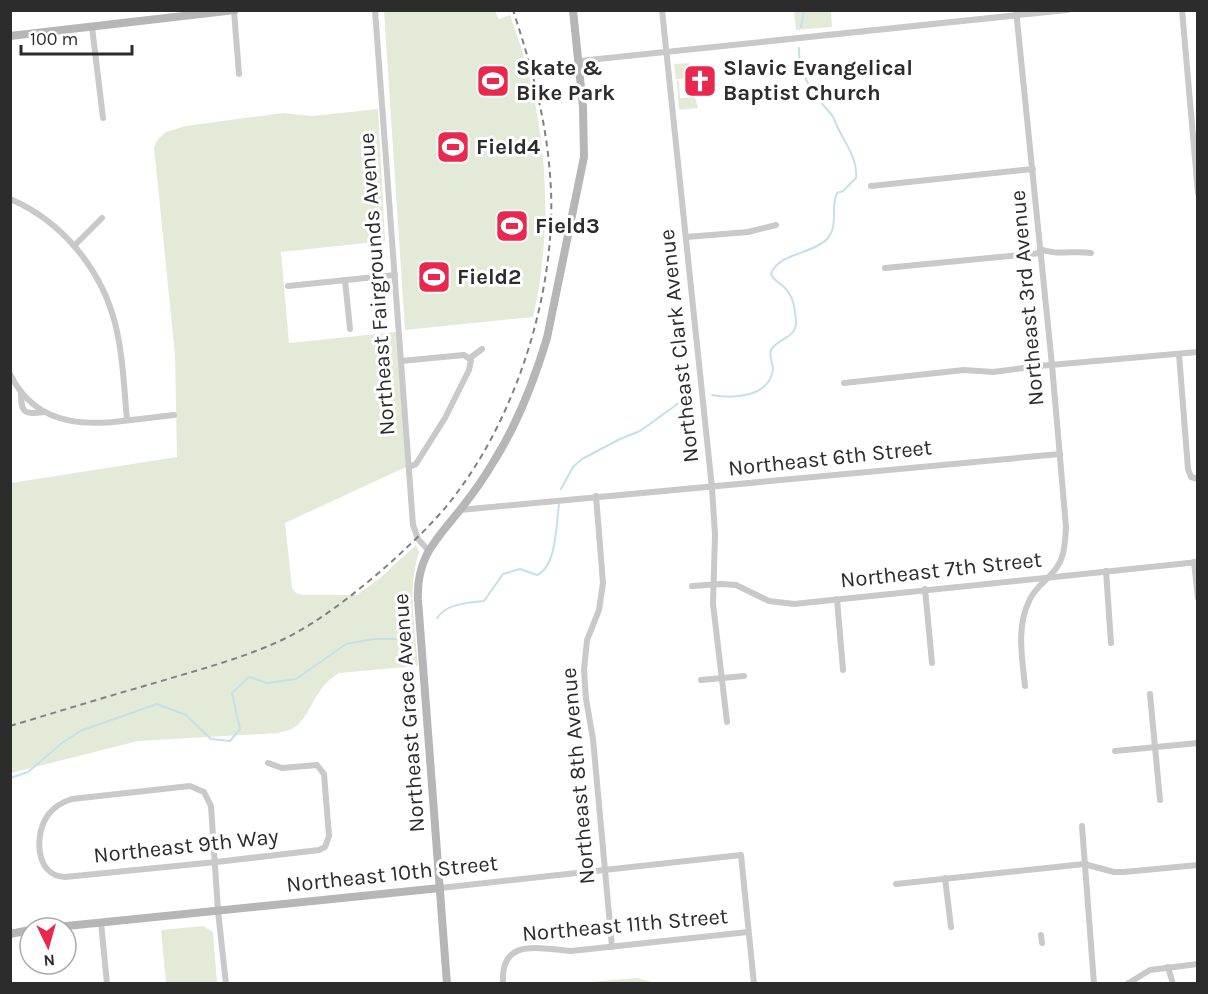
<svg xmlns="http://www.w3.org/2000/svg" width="1208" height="994" font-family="Karla,sans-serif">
	<rect width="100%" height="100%" fill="#fff"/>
	<g fill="#e4ead8">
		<path d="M384,11H495L499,19L510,15C546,112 556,216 533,317L405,330Z"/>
		<polygon points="794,11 831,11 832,27 796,30"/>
		<polygon points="689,63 690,67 692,67 693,78 676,79 674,64"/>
		<polygon points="677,81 679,81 680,98 695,97 698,108 679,110"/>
		<path d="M378,109L385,241L281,252L289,343L396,332L406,467L285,523L292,588L296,593L303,595H357L380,578L416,545L419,552C407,589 415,628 418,666L339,673C313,688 311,718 293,728C289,731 283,731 279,733L138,741L11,773V483L177,457L175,355L154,147L158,139L166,132L186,126L283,113L312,116Z"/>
		<polygon points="203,926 213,932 217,983 166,983 161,930"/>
		<polygon points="637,978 655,983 577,983"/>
	</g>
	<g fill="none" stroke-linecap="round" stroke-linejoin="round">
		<g stroke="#c3e1eb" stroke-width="2">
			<polyline points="801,27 804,10"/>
			<path d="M712,395C733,399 770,397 773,369C773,362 767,353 773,347C782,338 797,336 796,321C795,308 793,295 784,287C779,282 774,281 771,274C778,253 813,254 827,239C839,226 830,208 837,193L843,191L856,178C858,159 845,143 837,126C835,122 834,117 831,114C814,95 798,75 799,48"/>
			<polyline points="561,489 573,467 582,459 620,439 640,431 683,400 692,396"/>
			<path d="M437,618C447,603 468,603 484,601L503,574L520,569L537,575C557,566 556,524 559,504"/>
			<polyline points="10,778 28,772 62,743 80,731 157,704 186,715 211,739 230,741 240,729 232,693 249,677 267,683 296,679 346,644 373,639 412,639"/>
		</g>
		<g stroke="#c9c9c9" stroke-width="6">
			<polyline points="375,10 413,525 418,539 428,550"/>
			<polyline points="662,10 712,488 715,535 713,604 727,722"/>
			<path d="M1016,10L1052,365L1066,527C1065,542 1065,559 1054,571C1046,581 1036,587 1030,599C1016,626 1022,657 1025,686"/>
			<polyline points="1182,10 1198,193"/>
			<polyline points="234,11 239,74"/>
			<polyline points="92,27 103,118"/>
			<polyline points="579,61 1067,10"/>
			<polyline points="871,186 1033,169"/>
			<path d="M10,199C62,221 101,269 115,323C123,354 124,388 127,420"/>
			<polyline points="686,237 748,232 776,225"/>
			<polyline points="74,246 102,218"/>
			<path d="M1040,249C1056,256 1075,250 1091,253"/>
			<polyline points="885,268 1041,253"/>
			<polyline points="345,280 350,329"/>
			<polyline points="288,286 395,275"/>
			<polyline points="1179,354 1188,469 1191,477 1198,479"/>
			<polyline points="470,358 482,349"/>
			<polyline points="401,361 464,355 471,360 469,370 445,418 416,464 409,467"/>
			<path d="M10,374C43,442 114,421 174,415"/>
			<polyline points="844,383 964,370 993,372 1039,366 1198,352"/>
			<path d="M21,392C21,412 23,415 44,412"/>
			<polyline points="596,496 603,583 599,610 587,640 584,670 586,699 593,739 612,947"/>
			<polyline points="460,510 1060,454"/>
			<polyline points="1194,562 1198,598"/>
			<polyline points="1106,571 1111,643"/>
			<polyline points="692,586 721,584 736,585 769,601 794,604 1198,562"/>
			<polyline points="925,589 932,663"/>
			<polyline points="837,599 843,670"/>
			<polyline points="701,680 744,676"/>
			<polyline points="1150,694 1160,800"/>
			<polyline points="1115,751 1198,743"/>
			<polyline points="1082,826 1094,984"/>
			<polyline points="945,878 951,927"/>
			<polyline points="896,884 1084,864 1114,872 1124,872 1198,865"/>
			<polyline points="440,888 741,855 754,984"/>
			<polyline points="101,922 107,984"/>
			<polyline points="1041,935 1042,943"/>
			<polyline points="1168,967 1173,984"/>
			<path d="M226,984L218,911L211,806L204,792L190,786L72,799C62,802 54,807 48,815C34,834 35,876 65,877L216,862L225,861L319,850L325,847L329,836L324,774L317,765L282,768L268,763"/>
			<path d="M503,984C500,936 540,949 571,951L748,932"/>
			<polyline points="1127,984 1150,970 1198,964"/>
		</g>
		<g stroke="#b6b6b6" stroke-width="8">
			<polyline points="10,36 235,10"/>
			<polyline points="47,928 440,888"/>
			<polyline points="10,934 30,930"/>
			<path d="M447,984L418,600C416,558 435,541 460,510C472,495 484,478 494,461C518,423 534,381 547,338L584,157L583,107L573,10"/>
		</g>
		<path stroke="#818181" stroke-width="2" stroke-dasharray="6 4.5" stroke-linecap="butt" d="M10,726C60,711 109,696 158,682C201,669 244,658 284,639C321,621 358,591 389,564C414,541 439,518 459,490C521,406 559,279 550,175C546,118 531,65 513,10"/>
	</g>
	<defs>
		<symbol id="stadium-square" viewBox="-11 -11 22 22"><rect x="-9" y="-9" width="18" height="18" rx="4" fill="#e9284f" stroke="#fff"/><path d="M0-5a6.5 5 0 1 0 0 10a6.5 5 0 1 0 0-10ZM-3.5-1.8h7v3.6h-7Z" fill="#fff"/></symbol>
		<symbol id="church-square" viewBox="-11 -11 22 22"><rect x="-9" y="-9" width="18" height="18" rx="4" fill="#e9284f" stroke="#fff"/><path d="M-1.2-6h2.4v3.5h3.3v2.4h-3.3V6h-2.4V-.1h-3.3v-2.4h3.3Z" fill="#fff"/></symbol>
	</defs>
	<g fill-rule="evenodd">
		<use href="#stadium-square" x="474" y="62" width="38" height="38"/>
		<use href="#church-square" x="681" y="62" width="38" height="38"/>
		<use href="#stadium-square" x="434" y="128" width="38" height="38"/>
		<use href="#stadium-square" x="493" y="207" width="38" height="38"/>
		<use href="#stadium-square" x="415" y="258" width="38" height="38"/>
	</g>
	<g text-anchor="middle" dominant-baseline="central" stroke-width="6" stroke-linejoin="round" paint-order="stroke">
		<g font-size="22" font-weight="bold" fill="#2c2c2c" stroke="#fff" text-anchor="start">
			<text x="516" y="68">Skate &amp;<tspan x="516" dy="25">Bike Park</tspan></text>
			<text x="723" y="68">Slavic Evangelical<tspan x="723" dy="25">Baptist Church</tspan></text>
			<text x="476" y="147">Field4</text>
			<text x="535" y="226">Field3</text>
			<text x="457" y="277">Field2</text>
		</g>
		<g font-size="22" fill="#2c2c2c" stroke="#fff">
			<text transform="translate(377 284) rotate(-94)">Northeast Fairgrounds Avenue</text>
			<text transform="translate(1027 298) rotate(-95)">Northeast 3rd Avenue</text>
			<text transform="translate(679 346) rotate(-96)">Northeast Clark Avenue</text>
			<text transform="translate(830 458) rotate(-6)">Northeast 6th Street</text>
			<text transform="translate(941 570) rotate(-6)">Northeast 7th Street</text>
			<text transform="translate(409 713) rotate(-94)">Northeast Grace Avenue</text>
			<text transform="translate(578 776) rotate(-95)">Northeast 8th Avenue</text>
			<text transform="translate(186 846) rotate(-6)">Northeast 9th Way</text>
			<text transform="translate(392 874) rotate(-6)">Northeast 10th Street</text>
			<text transform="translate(625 925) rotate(-5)">Northeast 11th Street</text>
		</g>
	</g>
	<rect width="1208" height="994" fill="none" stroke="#2c2c2c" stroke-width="24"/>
	<g transform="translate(48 946) rotate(175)"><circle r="28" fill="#ffffff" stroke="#ababab" stroke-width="1.5"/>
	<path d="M0-4.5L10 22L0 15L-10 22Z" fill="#e9284f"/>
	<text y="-9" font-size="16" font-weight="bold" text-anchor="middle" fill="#2c2c2c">N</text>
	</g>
	<path d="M21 45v9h111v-9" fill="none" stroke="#2c2c2c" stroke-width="3"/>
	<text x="30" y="45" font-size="18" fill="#2c2c2c" stroke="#ffffff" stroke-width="4.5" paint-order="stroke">100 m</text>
</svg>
